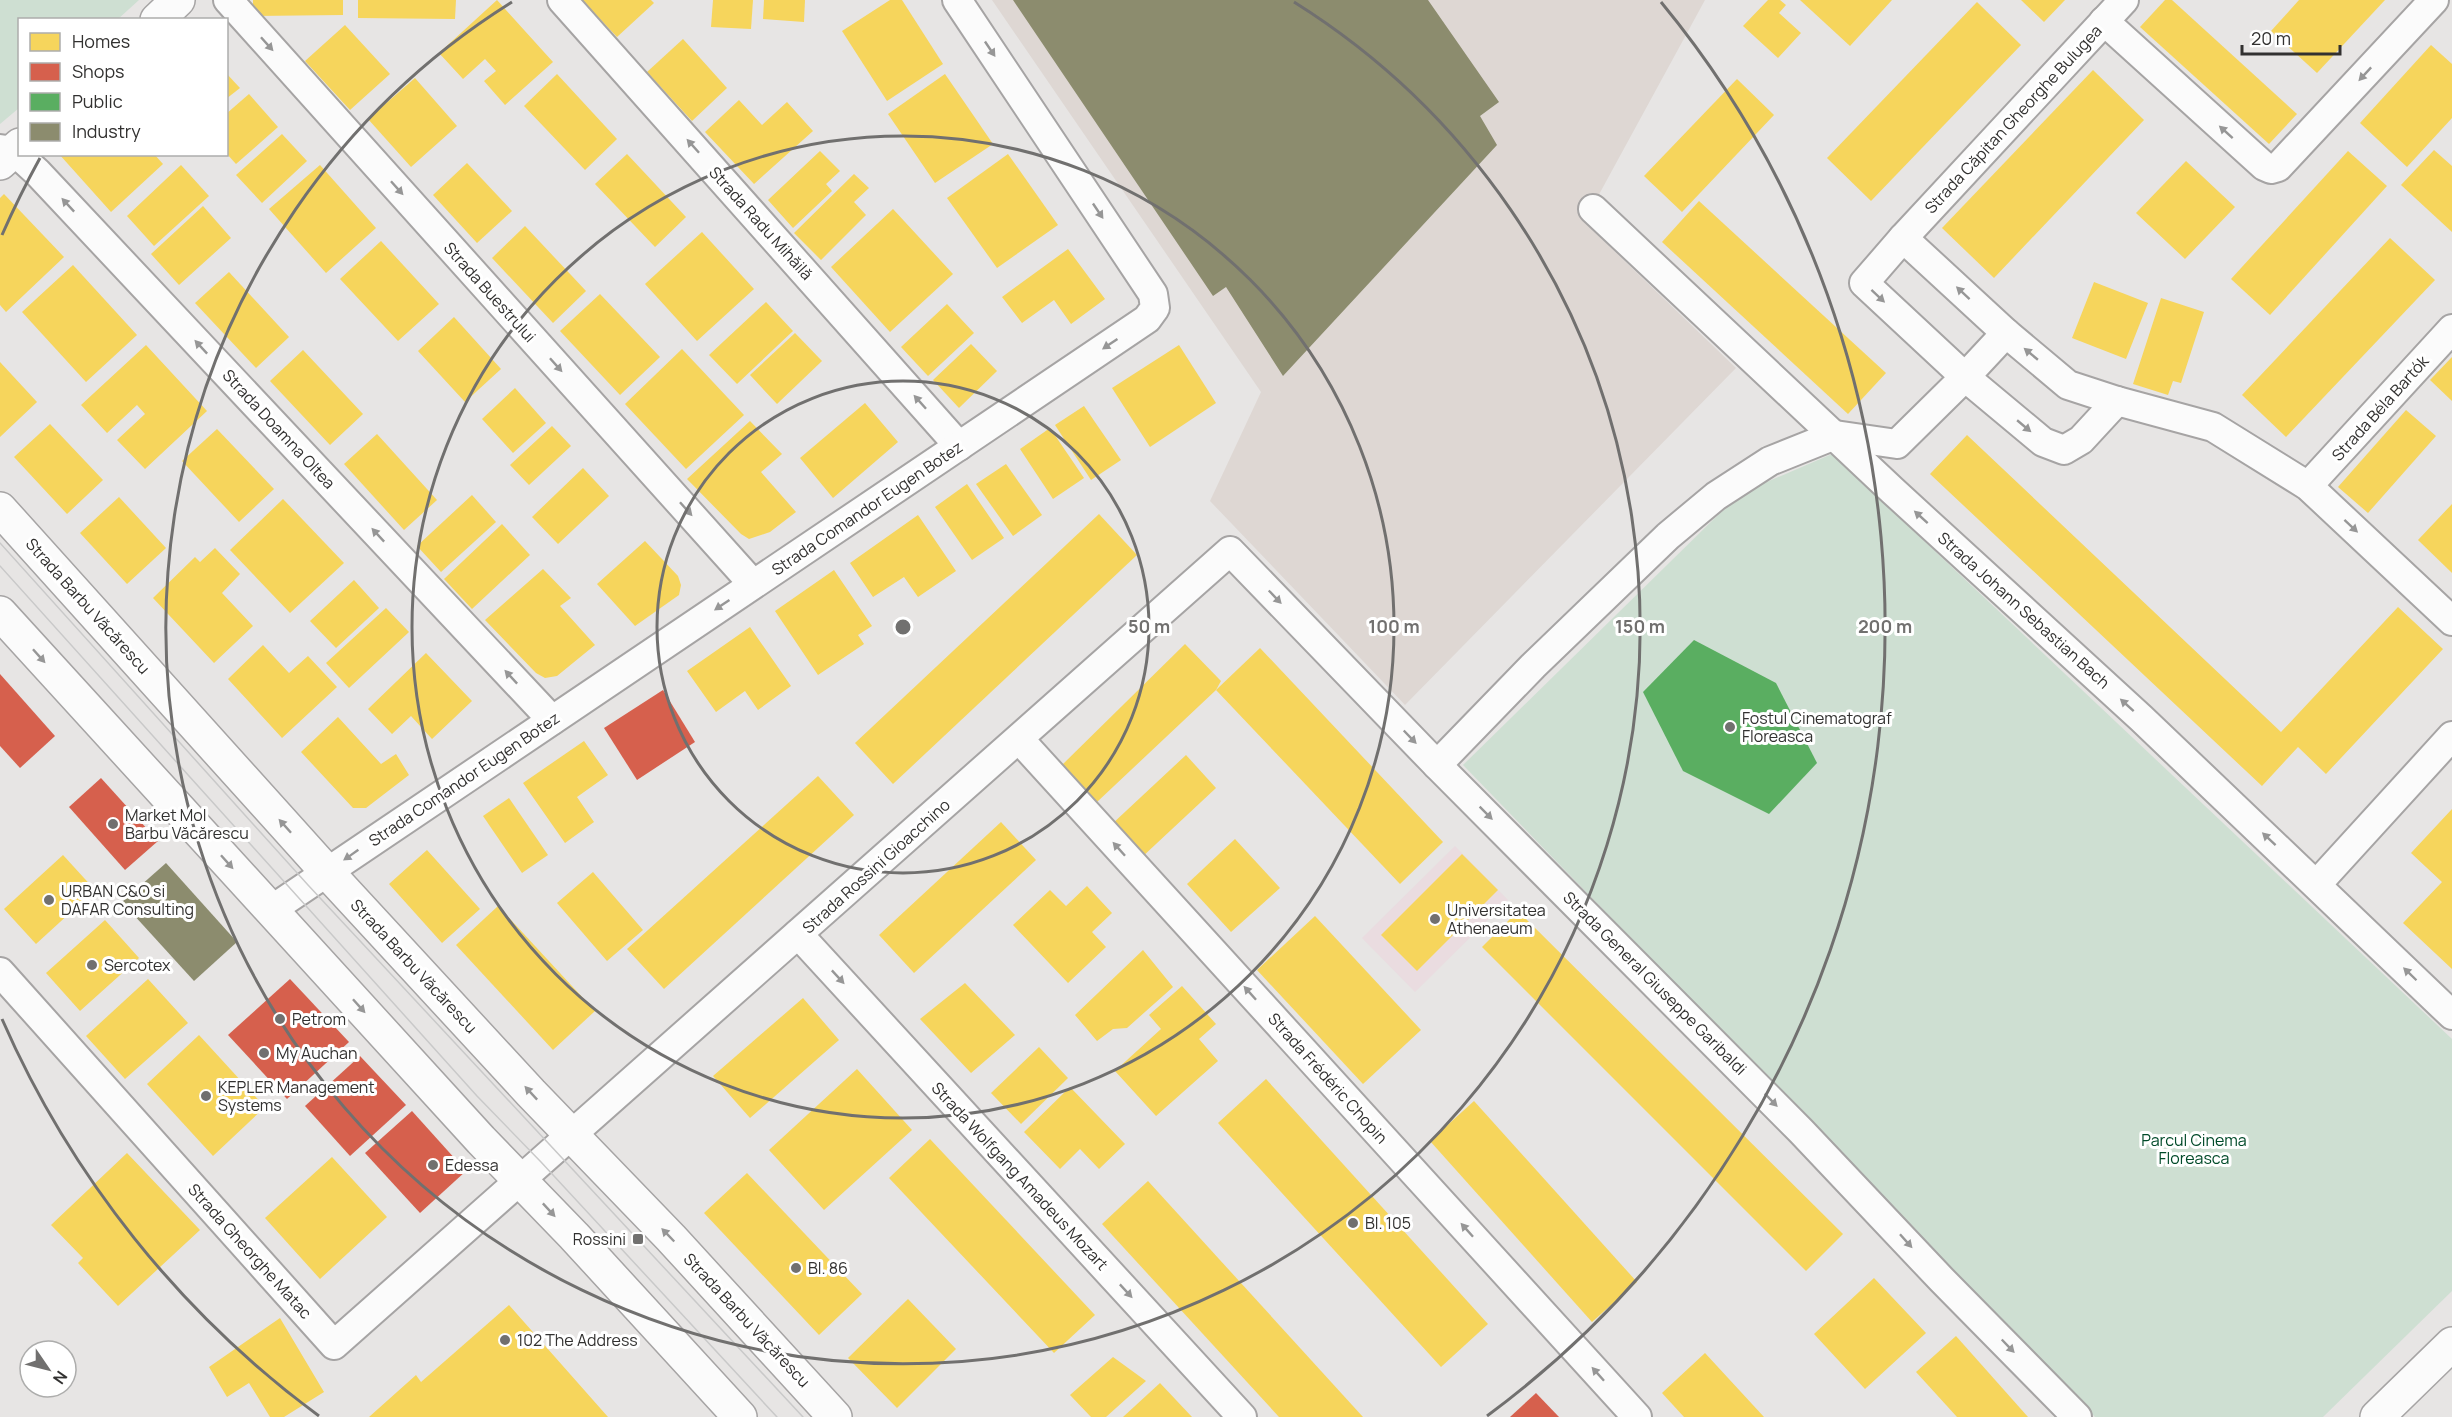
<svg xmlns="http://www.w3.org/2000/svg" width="2452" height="1417" font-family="Manrope,sans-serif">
	<rect width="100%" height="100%" fill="#e7e5e4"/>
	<polygon fill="#ded7d3" points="992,0 1705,0 1584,222 1736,368 1405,705 1210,501 1261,392"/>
	<polygon fill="#eadce0" points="1455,846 1508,900 1415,992 1362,938"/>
	<g fill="#cedfd2">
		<polygon points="0,0 139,0 118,19 20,20 19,108 0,124"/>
		<polygon points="1832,454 2452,1039 2452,1291 2323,1417 2095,1417 1463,765 1720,513 1755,487"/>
	</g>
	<g fill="#f6d55c">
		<polygon points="253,0 343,0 343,15 253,16"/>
		<polygon points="358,0 456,0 455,19 358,18"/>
		<polygon points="497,0 553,62 505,105 484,81 496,71 485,59 463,79 439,53"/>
		<polygon points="582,0 651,0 654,3 617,37"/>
		<polygon points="713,0 753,0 751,29 711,27"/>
		<polygon points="764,0 805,0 804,22 763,19"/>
		<polygon points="890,0 902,0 943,64 887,101 842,31"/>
		<polygon points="1768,0 1780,0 1786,5 1779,13 1801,33 1778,58 1743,26"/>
		<polygon points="1800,0 1892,0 1850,46"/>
		<polygon points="2021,0 2065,0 2044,22"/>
		<polygon points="2165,0 2172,0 2297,114 2269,144 2140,27"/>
		<polygon points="2299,0 2385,0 2317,73 2271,31"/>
		<polygon points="1977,2 2021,45 1871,201 1827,158"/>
		<polygon points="345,25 390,74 350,110 305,61"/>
		<polygon points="683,39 727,88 692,121 647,72"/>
		<polygon points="2431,45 2452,64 2452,118 2407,167 2360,123"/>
		<polygon points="2093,70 2144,120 1994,278 1942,228"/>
		<polygon points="226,73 240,88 226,99"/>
		<polygon points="557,74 617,139 585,170 524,106"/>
		<polygon points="945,74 993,144 935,183 888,114"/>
		<polygon points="415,78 457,126 411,167 368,119"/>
		<polygon points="1737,79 1774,115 1682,212 1644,176"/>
		<polygon points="249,94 278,127 236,164 226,153 226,114"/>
		<polygon points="739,100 762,125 787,102 813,131 754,184 705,132"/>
		<polygon points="282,134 307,161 262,203 236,175"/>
		<polygon points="2434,150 2452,166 2452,232 2401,185"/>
		<polygon points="820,151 840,171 826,184 832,191 793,228 768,200"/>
		<polygon points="2348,151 2387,186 2270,315 2231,279"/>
		<polygon points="59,154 154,154 163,164 111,212"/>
		<polygon points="627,154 686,217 655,247 595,184"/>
		<polygon points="1008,154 1058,225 997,268 947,198"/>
		<polygon points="2186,161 2235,207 2185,259 2136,213"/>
		<polygon points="467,163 512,211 477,243 433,195"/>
		<polygon points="181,165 209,196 154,246 127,216"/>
		<polygon points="320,165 376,228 326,273 269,209"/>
		<polygon points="854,174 869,188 854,202 866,215 821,260 794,233"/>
		<polygon points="4,194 64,257 6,312 0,305 0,198"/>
		<polygon points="1699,201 1886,373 1848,414 1662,242"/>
		<polygon points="203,206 231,238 179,285 151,254"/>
		<polygon points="893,209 953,274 890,332 831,267"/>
		<polygon points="525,226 586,291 553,323 492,258"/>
		<polygon points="702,232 754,289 697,341 645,284"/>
		<polygon points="2390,238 2435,280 2286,437 2242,395"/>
		<polygon points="381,241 439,304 398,341 340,279"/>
		<polygon points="1068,249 1105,299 1071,324 1054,300 1022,323 1002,297"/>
		<polygon points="73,265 137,335 86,382 22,312"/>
		<polygon points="229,272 289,337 256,368 195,303"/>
		<polygon points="2094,282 2148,303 2126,359 2072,338"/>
		<polygon points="600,294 660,357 620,395 560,331"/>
		<polygon points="2161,298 2204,312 2181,383 2173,381 2168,395 2133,384"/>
		<polygon points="766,302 793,331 737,384 709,355"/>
		<polygon points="947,304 974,333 928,376 901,347"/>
		<polygon points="454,317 501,369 465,402 418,351"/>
		<polygon points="795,333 822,361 777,404 750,375"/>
		<polygon points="971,344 997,371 959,408 933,380"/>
		<polygon points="146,345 207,411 145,469 117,440 145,414 137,405 107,433 81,405"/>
		<polygon points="1179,345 1216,403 1150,447 1112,388"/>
		<polygon points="682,349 744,415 686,469 625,404"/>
		<polygon points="303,350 363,414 330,445 270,381"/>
		<polygon points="2452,357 2452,401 2430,380"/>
		<polygon points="0,362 37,402 0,437"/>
		<polygon points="515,388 546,423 513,453 482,419"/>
		<polygon points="865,403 898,442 833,498 800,458"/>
		<polygon points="1084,406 1121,460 1091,480 1055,425"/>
		<polygon points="2406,410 2436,436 2368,513 2338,487"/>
		<polygon points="750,421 782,454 761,472 796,512 770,532 749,539 741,534 687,479"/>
		<polygon points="50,424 103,480 67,514 14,457"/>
		<polygon points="552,426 571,446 529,485 510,465"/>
		<polygon points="1050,428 1084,478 1053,499 1020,449"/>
		<polygon points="217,429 274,489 239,522 182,461"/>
		<polygon points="377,434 437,500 404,530 344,464"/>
		<polygon points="1967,435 2281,732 2398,607 2443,649 2326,774 2298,747 2262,786 1930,474"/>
		<polygon points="1006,464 1042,515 1013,536 976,484"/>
		<polygon points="583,468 609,496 558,544 532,517"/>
		<polygon points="967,484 1004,538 972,560 935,507"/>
		<polygon points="472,495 496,522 441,572 417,546"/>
		<polygon points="119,497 166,548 127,584 80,533"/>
		<polygon points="283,499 344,563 290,613 230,550"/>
		<polygon points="2452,504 2452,573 2418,540"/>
		<polygon points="1099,514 1137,555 893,784 855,743"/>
		<polygon points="918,515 956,571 918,597 904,577 873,597 850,563"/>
		<polygon points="502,524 530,555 472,609 444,579"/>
		<polygon points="645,541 678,576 681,585 679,595 635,626 597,584"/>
		<polygon points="215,548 240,574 222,593 253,626 214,663 153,598 195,557 200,562"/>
		<polygon points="543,569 571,598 560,606 595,645 557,676 545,678 536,673 485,620"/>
		<polygon points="834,570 872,626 858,635 864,644 818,675 775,611"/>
		<polygon points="354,580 379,608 336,648 310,621"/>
		<polygon points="386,608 409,632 349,688 326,663"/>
		<polygon points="750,627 791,686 758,710 745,691 716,712 687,671"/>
		<polygon points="1185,644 1221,681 1216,690 1097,802 1062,765"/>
		<polygon points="263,645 289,673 308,656 337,687 282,738 228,679"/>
		<polygon points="1260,648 1443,842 1400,884 1216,690"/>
		<polygon points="426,653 472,701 432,739 411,716 392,734 368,709"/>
		<polygon points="338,717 381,764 396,754 409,775 366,808 353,808 301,752"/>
		<polygon points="584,741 608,775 577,797 594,822 565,843 523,783"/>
		<polygon points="1186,755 1216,788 1141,858 1111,825"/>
		<polygon points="818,776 854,815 664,989 627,949"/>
		<polygon points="509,798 548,855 522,873 483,816"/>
		<polygon points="2452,809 2452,969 2403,923 2442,882 2411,853"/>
		<polygon points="1001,822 1036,860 914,973 879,935"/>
		<polygon points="1235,839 1280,888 1231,932 1187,884"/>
		<polygon points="427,850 480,909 442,943 389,884"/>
		<polygon points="1462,854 1498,890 1417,971 1381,935"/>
		<polygon points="63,855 95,890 36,944 4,909"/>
		<polygon points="593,872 643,930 607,961 557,903"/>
		<polygon points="1087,886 1112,913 1092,932 1106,947 1068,983 1013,925 1050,890 1066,906"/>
		<polygon points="498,906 595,1011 553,1050 456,945"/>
		<polygon points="1518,911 1843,1234 1806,1271 1482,947"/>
		<polygon points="1315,916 1421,1030 1363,1084 1257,970"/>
		<polygon points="105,920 139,958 80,1011 46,973"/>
		<polygon points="1143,950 1173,987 1127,1028 1113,1029 1097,1041 1075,1015"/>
		<polygon points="148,979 188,1023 125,1079 86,1036"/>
		<polygon points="965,983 1015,1035 971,1073 920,1019"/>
		<polygon points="1182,986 1216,1024 1199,1039 1218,1061 1156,1116 1115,1071 1161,1029 1149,1015"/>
		<polygon points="803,998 839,1040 750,1118 713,1076"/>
		<polygon points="199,1035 265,1107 213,1156 147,1084"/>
		<polygon points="1039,1047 1068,1078 1021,1124 991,1093"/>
		<polygon points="857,1069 912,1130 824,1210 769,1150"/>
		<polygon points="1266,1079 1488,1324 1441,1367 1218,1123"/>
		<polygon points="1070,1087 1125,1144 1099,1169 1080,1149 1060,1169 1024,1132"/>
		<polygon points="1474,1101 1637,1282 1592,1322 1430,1141"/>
		<polygon points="930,1139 1095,1315 1054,1353 889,1178"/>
		<polygon points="127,1153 200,1230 118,1306 78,1263 83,1258 51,1225"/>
		<polygon points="332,1157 387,1217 320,1279 265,1218"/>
		<polygon points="747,1173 862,1294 819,1335 704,1213"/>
		<polygon points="1148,1181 1363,1417 1279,1417 1102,1224"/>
		<polygon points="1874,1278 1926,1333 1865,1389 1814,1334"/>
		<polygon points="908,1299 956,1349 897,1408 848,1358"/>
		<polygon points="509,1305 608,1417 369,1417 416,1375 421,1382"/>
		<polygon points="280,1318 324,1392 284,1417 270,1417 249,1383 227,1397 209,1367"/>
		<polygon points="1956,1336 2028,1417 1957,1417 1916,1372"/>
		<polygon points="1705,1353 1764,1417 1684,1417 1662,1393"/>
		<polygon points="1113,1357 1146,1381 1106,1417 1091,1417 1070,1395"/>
		<polygon points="1160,1383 1192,1417 1123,1417"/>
	</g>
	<g fill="#d6604d">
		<polygon points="0,674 55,736 20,768 0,746"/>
		<polygon points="663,690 695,742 637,780 604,728"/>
		<polygon points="101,778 158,841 125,870 69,807"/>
		<polygon points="290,979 349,1042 287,1099 228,1035"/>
		<polygon points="360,1056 406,1105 350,1156 305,1106"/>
		<polygon points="412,1111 466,1171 420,1213 365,1153"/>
		<polygon points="1536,1393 1559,1417 1510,1417"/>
	</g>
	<polygon fill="#5aae61" points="1694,640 1776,683 1817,763 1769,814 1683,771 1643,692"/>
	<g fill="#8c8c6e">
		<polygon points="1013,0 1428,0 1499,102 1480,116 1497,145 1283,376 1226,287 1213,296"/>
		<polygon points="166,863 237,942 194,981 122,902"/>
	</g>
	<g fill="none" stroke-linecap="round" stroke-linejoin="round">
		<defs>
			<g id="minor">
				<polyline points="228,0 753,584"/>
				<polyline points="562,0 959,446"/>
				<polyline points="2124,0 1903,238 2006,333 2068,385 2117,401 2213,427 2308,486 2452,621"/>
				<polyline points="2104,21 2264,166 2271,169 2278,167 2434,0"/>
				<polyline points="0,149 14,151 37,172 552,720"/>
				<polyline points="1593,209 1893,491 2141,718 2452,1015"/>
				<polyline points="1903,238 1864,283 1965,377 2043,442 2064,450 2081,440 2117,401"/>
				<polyline points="2308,486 2452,329"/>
				<polyline points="1019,739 1637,1417"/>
				<polyline points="1437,765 1533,666 1668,536 1716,496 1770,461 1835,435 1897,444 1965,377 2006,333"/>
				<polyline points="2317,884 2452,736"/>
				<polyline points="271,910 1147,319 1155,308 1153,294 957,0"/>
				<polyline points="798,934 1242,1417"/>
				<polyline points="0,972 334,1345 1230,551 1437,765 1801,1131 1942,1280 2077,1417"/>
			</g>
			<g id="tertiary">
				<polyline points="157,20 178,0"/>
				<polyline points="0,163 20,145"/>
				<polyline points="2377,1417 2452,1344"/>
			</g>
			<g id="primary">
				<polyline points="0,509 327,872 531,1093 671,1238 835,1417"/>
				<polyline points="0,613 481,1140 574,1236 740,1417"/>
			</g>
		</defs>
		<use href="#minor" stroke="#a6a4a4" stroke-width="32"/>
		<use href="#tertiary" stroke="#a6a4a4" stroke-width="36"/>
		<use href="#primary" stroke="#a6a4a4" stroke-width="36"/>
		<use href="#minor" stroke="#fbfbfb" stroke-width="28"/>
		<use href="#tertiary" stroke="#fbfbfb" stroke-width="33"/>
		<use href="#primary" stroke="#fbfbfb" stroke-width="33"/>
		<g stroke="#c9c9c9" stroke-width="1.5">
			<polyline points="0,543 308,885 803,1417"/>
			<polyline points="0,566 477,1096 541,1162 777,1417"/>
		</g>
	</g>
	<defs><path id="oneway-solid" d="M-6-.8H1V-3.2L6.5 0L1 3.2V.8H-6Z" transform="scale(1.5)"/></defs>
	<g fill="#969696">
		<use href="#oneway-solid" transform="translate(267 44) rotate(48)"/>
		<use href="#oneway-solid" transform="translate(990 49) rotate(56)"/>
		<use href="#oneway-solid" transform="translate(2365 74) rotate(133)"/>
		<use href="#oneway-solid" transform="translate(2226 132) rotate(-138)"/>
		<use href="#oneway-solid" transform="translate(693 146) rotate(-132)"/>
		<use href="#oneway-solid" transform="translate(397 188) rotate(48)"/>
		<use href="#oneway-solid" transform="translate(68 205) rotate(-133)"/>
		<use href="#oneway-solid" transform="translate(1098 211) rotate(56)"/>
		<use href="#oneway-solid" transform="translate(1963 293) rotate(-137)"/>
		<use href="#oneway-solid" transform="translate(1878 296) rotate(43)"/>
		<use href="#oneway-solid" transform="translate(1110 344) rotate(146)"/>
		<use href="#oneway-solid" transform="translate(201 347) rotate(-133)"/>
		<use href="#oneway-solid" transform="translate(2031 354) rotate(-140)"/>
		<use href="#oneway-solid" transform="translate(556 365) rotate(48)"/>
		<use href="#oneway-solid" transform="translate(920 402) rotate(-132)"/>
		<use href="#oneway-solid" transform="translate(2024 426) rotate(40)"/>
		<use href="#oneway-solid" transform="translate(686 509) rotate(48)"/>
		<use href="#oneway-solid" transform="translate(1921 517) rotate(-138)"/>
		<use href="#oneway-solid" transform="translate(2351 526) rotate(43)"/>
		<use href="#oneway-solid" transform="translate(378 535) rotate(-133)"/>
		<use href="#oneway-solid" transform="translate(1275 597) rotate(46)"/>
		<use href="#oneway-solid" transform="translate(722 605) rotate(146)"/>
		<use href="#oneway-solid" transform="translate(39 656) rotate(48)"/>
		<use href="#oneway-solid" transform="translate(511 677) rotate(-133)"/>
		<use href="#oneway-solid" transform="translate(2127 705) rotate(-138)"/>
		<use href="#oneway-solid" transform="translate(1410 737) rotate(46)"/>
		<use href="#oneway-solid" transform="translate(1486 813) rotate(45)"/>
		<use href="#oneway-solid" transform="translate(285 826) rotate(-132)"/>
		<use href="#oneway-solid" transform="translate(2269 839) rotate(-137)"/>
		<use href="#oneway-solid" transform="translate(1119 849) rotate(-132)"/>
		<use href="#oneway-solid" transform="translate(351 855) rotate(145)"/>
		<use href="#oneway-solid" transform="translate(227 862) rotate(48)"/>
		<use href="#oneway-solid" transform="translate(2410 974) rotate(-136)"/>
		<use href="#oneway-solid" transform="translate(838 977) rotate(47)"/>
		<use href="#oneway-solid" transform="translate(1250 993) rotate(-132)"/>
		<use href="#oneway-solid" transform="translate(359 1006) rotate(48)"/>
		<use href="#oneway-solid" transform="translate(531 1093) rotate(-133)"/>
		<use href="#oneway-solid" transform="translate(1771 1100) rotate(46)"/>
		<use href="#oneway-solid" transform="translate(549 1210) rotate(47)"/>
		<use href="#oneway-solid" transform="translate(1467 1230) rotate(-132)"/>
		<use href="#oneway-solid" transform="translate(668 1235) rotate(-134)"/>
		<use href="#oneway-solid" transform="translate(1906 1241) rotate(48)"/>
		<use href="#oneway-solid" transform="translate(1126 1291) rotate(47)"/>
		<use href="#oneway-solid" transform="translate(2008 1346) rotate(46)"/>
		<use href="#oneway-solid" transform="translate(1598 1374) rotate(-132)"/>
	</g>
	<g fill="none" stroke="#71706f" stroke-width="3">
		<circle cx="903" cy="627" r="246"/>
		<circle cx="903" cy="627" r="491"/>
		<path d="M1294 2A737 737 0 1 1 512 2"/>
		<path d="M319 1416A982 982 0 0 1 2 1019M2 235A982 982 0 0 1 40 158M1661 2A982 982 0 0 1 1487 1416"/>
	</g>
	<g fill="#71706f" stroke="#fff" stroke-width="2">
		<circle cx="1730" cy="727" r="6"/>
		<circle cx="113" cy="824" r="6"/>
		<circle cx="49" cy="900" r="6"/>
		<circle cx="1435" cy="919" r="6"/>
		<circle cx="92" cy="965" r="6"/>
		<circle cx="280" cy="1019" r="6"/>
		<circle cx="264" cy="1053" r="6"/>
		<circle cx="206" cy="1096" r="6"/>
		<circle cx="433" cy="1165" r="6"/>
		<circle cx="1353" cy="1223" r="6"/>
		<rect x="632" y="1233" width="12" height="12" rx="3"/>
		<circle cx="796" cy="1268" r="6"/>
		<circle cx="505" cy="1340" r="6"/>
	</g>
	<g text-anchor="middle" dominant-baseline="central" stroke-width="6" stroke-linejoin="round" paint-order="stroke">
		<g font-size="16" fill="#323130" stroke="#fff">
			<text transform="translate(2013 119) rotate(-47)">Strada Căpitan Gheorghe Bulugea</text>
			<text transform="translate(761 223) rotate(48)">Strada Radu Mihăilă</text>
			<text transform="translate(490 292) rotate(48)">Strada Buestrului</text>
			<text transform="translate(2380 408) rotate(-48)">Strada Béla Bartók</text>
			<text transform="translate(279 429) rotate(47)">Strada Doamna Oltea</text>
			<text transform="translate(867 508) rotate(-34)">Strada Comandor Eugen Botez</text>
			<text transform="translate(88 606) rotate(48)">Strada Barbu Văcărescu</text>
			<text transform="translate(2024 610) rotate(42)">Strada Johann Sebastian Bach</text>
			<text transform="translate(464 779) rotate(-34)">Strada Comandor Eugen Botez</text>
			<text transform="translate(876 866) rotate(-42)">Strada Rossini Gioacchino</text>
			<text transform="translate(414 966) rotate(47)">Strada Barbu Văcărescu</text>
			<text transform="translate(1655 983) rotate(45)">Strada General Giuseppe Garibaldi</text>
			<text transform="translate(1328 1078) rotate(48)">Strada Frédéric Chopin</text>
			<text transform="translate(1020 1176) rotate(47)">Strada Wolfgang Amadeus Mozart</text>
			<text transform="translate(250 1251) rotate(48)">Strada Gheorghe Matac</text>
			<text transform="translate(747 1320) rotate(47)">Strada Barbu Văcărescu</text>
		</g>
		<g font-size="16" fill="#323130" stroke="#fff" text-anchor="start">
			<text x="1742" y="718">Fostul Cinematograf<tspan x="1742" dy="18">Floreasca</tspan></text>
			<text x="125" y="815">Market Mol<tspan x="125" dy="18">Barbu Văcărescu</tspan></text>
			<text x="61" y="891">URBAN C&amp;O si<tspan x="61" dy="18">DAFAR Consulting</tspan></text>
			<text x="1447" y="910">Universitatea<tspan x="1447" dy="18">Athenaeum</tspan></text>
			<text x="104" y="965">Sercotex</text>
			<text x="292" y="1019">Petrom</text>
			<text x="276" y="1053">My Auchan</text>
			<text x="218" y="1087">KEPLER Management<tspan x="218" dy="18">Systems</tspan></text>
			<text x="445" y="1165">Edessa</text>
			<text x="1365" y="1223">Bl. 105</text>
			<text x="626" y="1239" text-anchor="end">Rossini</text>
			<text x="808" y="1268">Bl. 86</text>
			<text x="517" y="1340">102 The Address</text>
		</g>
		<g font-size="16" fill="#004a29" stroke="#fff">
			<text x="2194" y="1140">Parcul Cinema<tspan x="2194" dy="18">Floreasca</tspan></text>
		</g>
	</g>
	<circle cx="903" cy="627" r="9" fill="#71706f" stroke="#fff" stroke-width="3"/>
	<g font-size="18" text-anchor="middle" font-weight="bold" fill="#71706f" stroke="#fff" stroke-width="6" stroke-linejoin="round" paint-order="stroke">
		<text x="1149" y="633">50 m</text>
		<text x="1394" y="633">100 m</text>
		<text x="1640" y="633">150 m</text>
		<text x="1885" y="633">200 m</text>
	</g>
	<rect x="18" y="18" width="210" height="138" fill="#ffffff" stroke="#adadac" stroke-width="1.5"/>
	<rect x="30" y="33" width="30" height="18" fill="#f6d55c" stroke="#adadac" stroke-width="1.5"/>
	<text x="72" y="48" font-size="18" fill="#323130">Homes</text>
	<rect x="30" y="63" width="30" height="18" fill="#d6604d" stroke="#adadac" stroke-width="1.5"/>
	<text x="72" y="78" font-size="18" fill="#323130">Shops</text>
	<rect x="30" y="93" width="30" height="18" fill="#5aae61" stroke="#adadac" stroke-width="1.5"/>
	<text x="72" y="108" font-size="18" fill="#323130">Public</text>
	<rect x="30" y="123" width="30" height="18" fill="#8c8c6e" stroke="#adadac" stroke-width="1.5"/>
	<text x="72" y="138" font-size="18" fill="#323130">Industry</text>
	<g transform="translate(48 1369) rotate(125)"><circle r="28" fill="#ffffff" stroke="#adadac" stroke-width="1.5"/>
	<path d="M0-4.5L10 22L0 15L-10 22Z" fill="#71706f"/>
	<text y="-9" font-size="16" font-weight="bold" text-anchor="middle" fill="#323130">N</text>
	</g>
	<path d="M2242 45v9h98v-9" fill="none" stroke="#323130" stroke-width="3"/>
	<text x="2251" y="45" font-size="18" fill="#323130" stroke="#ffffff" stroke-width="4.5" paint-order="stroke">20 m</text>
</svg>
